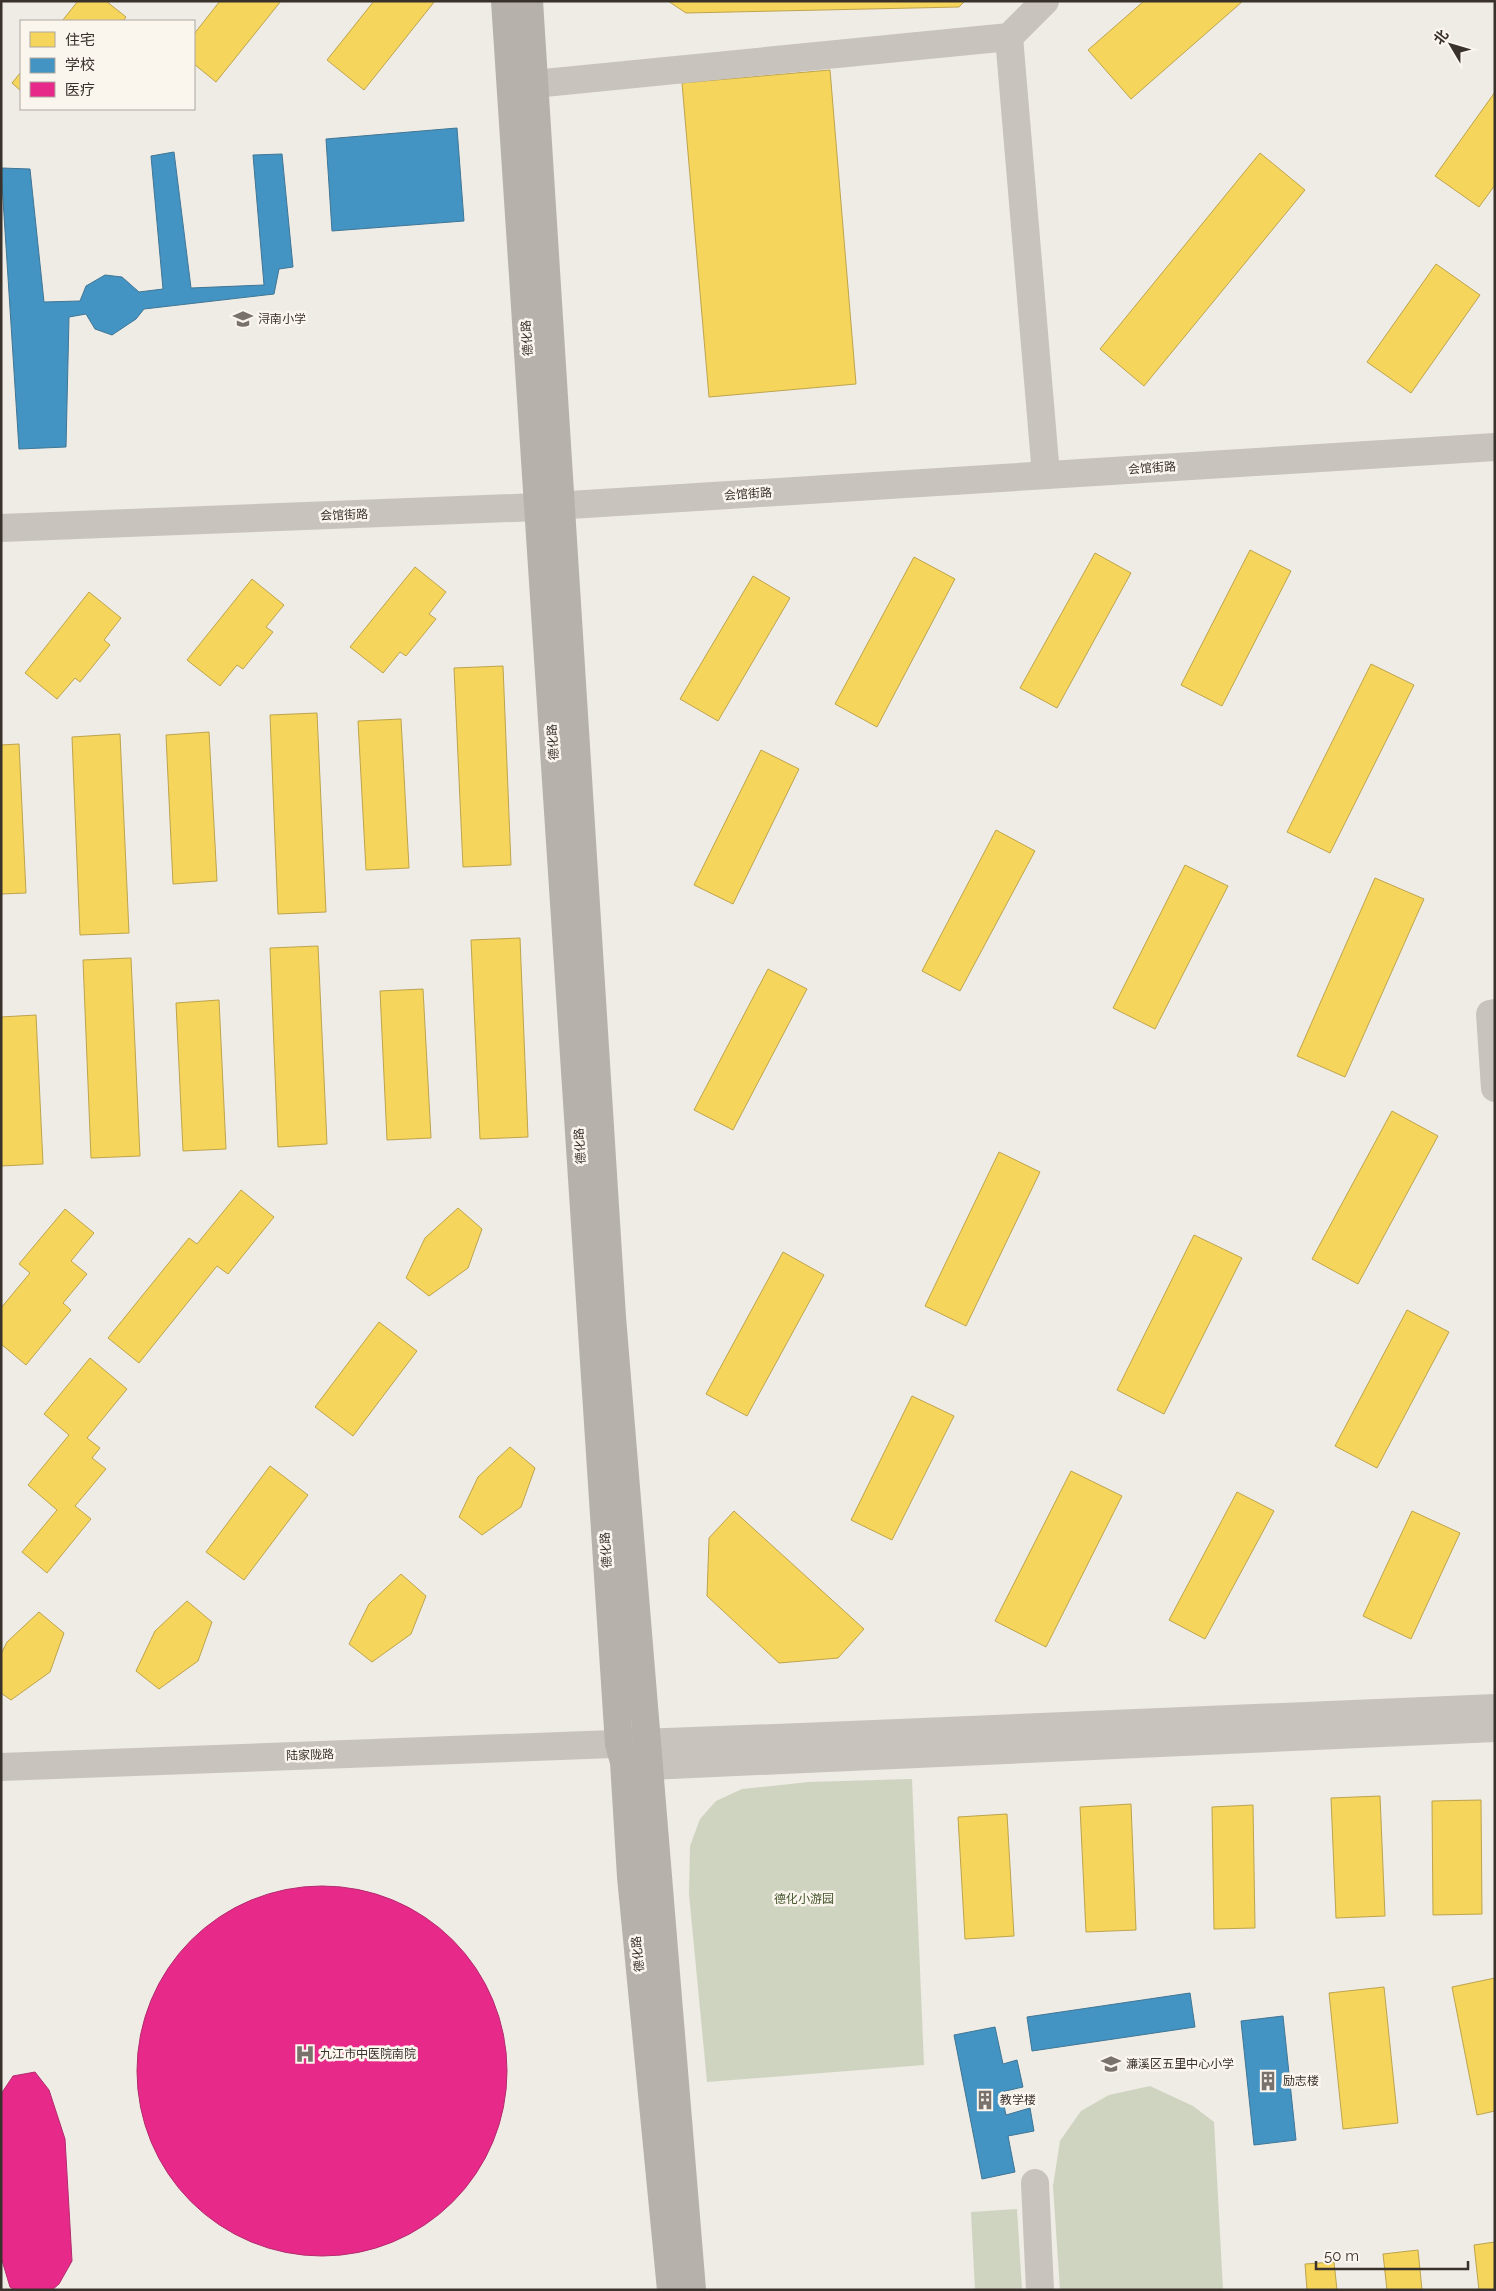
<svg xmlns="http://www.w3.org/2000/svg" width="1496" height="2291" font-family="Raleway,'Noto Sans SC',sans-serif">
	<rect width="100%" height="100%" fill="#efebe5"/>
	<g fill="#cfd4c0">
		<polygon points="912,1779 924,2065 707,2082 689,1894 690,1846 700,1819 716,1801 742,1789 809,1782"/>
		<polygon points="1150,2086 1193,2106 1214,2122 1223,2290 1060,2290 1053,2186 1060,2141 1081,2111 1109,2095"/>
		<polygon points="1017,2209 1022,2290 975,2290 971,2212"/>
	</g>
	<g fill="#f6d55c" stroke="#bda44d">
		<polygon points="78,1 106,1 126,17 123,21 62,21"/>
		<polygon points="220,1 281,1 216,82 194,64 194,34"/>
		<polygon points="374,1 435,1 364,90 327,60"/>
		<polygon points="668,1 965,1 959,7 686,13"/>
		<polygon points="1144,1 1243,1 1131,99 1088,50"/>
		<polygon points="830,70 856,384 709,397 682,83"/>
		<polygon points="21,72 21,91 12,83"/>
		<polygon points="1495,92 1495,185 1479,207 1435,176"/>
		<polygon points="1260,153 1305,190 1144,386 1100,349"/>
		<polygon points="1436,264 1480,295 1411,393 1367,362"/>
		<polygon points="1250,550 1291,571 1222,706 1181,685"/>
		<polygon points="1095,553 1131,573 1057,708 1020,688"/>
		<polygon points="914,557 955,579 877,727 835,704"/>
		<polygon points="415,567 446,592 429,614 436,619 406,656 400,652 383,673 350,647"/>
		<polygon points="753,576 790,598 718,721 680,699"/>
		<polygon points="252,579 284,605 266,627 273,632 243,669 237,665 220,686 187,660"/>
		<polygon points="89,592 121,618 104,640 110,645 80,682 75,678 57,699 25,673"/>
		<polygon points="1371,664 1414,685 1330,853 1287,832"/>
		<polygon points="503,666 511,865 463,867 454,668"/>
		<polygon points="317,713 326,912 278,914 270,715"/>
		<polygon points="401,719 409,868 366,870 358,721"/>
		<polygon points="209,732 217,881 173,884 166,735"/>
		<polygon points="120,734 129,933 80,935 72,737"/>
		<polygon points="19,744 26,893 1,894 1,745"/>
		<polygon points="761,750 799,769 733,904 694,885"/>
		<polygon points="996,830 1035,851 960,991 922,971"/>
		<polygon points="1185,865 1228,886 1155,1029 1113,1008"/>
		<polygon points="1375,878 1424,899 1345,1077 1297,1056"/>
		<polygon points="520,938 528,1137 480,1139 471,940"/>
		<polygon points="318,946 327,1144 278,1147 270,948"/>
		<polygon points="131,958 140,1156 91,1158 83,960"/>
		<polygon points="768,969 807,989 733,1130 694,1110"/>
		<polygon points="423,989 431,1138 387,1140 380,991"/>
		<polygon points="219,1000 226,1149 183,1151 176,1003"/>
		<polygon points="36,1015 43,1164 1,1166 1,1017"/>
		<polygon points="1392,1111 1438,1136 1358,1284 1312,1259"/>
		<polygon points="999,1152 1040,1172 966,1326 925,1306"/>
		<polygon points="241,1190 274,1217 228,1274 217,1266 139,1363 108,1338 189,1238 197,1244"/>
		<polygon points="458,1208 482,1229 468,1268 429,1296 406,1278 425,1238"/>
		<polygon points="65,1209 94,1233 71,1261 87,1274 63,1303 71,1310 26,1365 1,1344 1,1308 30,1273 19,1264"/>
		<polygon points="1194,1235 1242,1258 1164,1414 1117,1390"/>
		<polygon points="783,1252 824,1275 747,1416 706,1394"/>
		<polygon points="1407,1310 1449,1332 1377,1468 1335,1446"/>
		<polygon points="379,1322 417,1351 353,1436 315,1407"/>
		<polygon points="90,1358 127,1389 87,1438 100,1448 92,1458 106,1469 75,1506 91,1519 47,1573 22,1552 57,1510 28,1485 69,1435 44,1414"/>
		<polygon points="912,1396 954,1416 892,1540 851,1520"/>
		<polygon points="510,1447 535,1468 521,1507 482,1535 459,1517 478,1477"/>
		<polygon points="270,1466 308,1495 244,1580 206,1552"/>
		<polygon points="1071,1471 1122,1496 1046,1647 995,1621"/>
		<polygon points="1237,1492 1274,1511 1205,1639 1169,1620"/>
		<polygon points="734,1511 864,1629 838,1658 779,1663 707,1596 709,1538"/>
		<polygon points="1412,1511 1460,1533 1411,1639 1363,1616"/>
		<polygon points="401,1574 426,1596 411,1634 372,1662 349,1644 369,1604"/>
		<polygon points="187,1601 212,1622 198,1661 159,1689 136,1671 155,1631"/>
		<polygon points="39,1612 64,1633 50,1672 11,1700 1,1693 1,1654 7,1642"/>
		<polygon points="1380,1796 1385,1916 1336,1918 1331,1798"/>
		<polygon points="1481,1800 1482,1914 1433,1915 1432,1801"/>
		<polygon points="1131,1804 1136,1930 1086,1932 1080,1807"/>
		<polygon points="1253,1805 1255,1928 1214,1929 1212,1807"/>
		<polygon points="1007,1814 1014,1936 965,1939 958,1817"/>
		<polygon points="1495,1978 1495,2111 1477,2115 1452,1987"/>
		<polygon points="1384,1987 1398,2123 1343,2129 1329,1993"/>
		<polygon points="1495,2242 1495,2290 1479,2290 1474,2245"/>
		<polygon points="1418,2250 1422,2290 1387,2290 1383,2254"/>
		<polygon points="1334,2262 1337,2290 1307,2290 1305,2264"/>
	</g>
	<g fill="#4393c3" stroke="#407695">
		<polygon points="457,128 464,221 332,231 326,139"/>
		<polygon points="174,152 191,288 264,285 253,155 282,154 293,267 279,269 274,294 144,309 136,319 112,335 95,329 86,314 69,317 66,447 19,449 1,168 30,169 44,302 80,301 86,286 105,275 122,277 139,292 163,289 151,156"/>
		<polygon points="1190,1993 1195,2027 1032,2051 1027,2017"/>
		<polygon points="1283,2016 1296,2140 1254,2145 1241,2021"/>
		<polygon points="995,2027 1003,2064 1017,2060 1023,2087 1001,2092 1006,2115 1030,2108 1034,2131 1008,2136 1015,2172 982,2179 954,2035"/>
	</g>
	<g fill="#e7298a" stroke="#b32b6e">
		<circle cx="322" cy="2071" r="185"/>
		<polygon points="35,2072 49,2090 65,2139 72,2261 59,2284 52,2290 15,2290 10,2287 1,2257 1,2094 13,2076"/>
	</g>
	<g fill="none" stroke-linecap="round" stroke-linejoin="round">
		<g stroke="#c8c3bd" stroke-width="28">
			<polyline points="1009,37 1046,475"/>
			<polyline points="534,84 1009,37 1045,1"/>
			<polyline points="1,528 538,507 1495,447"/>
			<polyline points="1495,1013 1490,1014 1495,1088"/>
			<polyline points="625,1762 649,1766 1495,1728"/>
			<polyline points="1,1767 826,1736 1495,1708"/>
			<polyline points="1035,2183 1040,2290"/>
		</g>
		<g stroke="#b7b1ac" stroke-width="28">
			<polyline points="505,1 619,1744 624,1762 631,1877 671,2290"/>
			<polyline points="529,1 612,1317 692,2290"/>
		</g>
	</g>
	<defs>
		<symbol id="school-bare" viewBox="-9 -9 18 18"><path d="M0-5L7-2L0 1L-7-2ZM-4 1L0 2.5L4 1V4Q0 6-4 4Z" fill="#79726c" stroke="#faf5ed" stroke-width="2.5" paint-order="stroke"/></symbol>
		<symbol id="hospital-bare" viewBox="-9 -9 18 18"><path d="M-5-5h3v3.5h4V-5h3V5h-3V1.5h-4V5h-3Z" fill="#79726c" stroke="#faf5ed" stroke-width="2.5" paint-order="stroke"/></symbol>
		<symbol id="building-bare" viewBox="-9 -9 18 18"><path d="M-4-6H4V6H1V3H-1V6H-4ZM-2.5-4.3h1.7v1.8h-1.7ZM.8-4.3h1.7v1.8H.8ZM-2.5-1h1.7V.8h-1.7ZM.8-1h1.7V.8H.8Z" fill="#79726c" stroke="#faf5ed" stroke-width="2.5" paint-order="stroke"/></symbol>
	</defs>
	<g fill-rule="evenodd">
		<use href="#school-bare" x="229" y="305" width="28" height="28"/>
		<use href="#hospital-bare" x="291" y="2040" width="28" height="28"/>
		<use href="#school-bare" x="1097" y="2050" width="28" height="28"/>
		<use href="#building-bare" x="1254" y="2067" width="28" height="28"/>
		<use href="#building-bare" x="971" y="2086" width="28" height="28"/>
	</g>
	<g text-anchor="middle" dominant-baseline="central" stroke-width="5" stroke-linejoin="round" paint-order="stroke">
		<g font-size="12" fill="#39312b" stroke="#faf5ed" text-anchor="start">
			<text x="258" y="319">浔南小学</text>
			<text x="320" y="2054">九江市中医院南院</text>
			<text x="1126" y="2064">濂溪区五里中心小学</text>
			<text x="1283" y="2081">励志楼</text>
			<text x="1000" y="2100">教学楼</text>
		</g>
		<g font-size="12" fill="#39312b" stroke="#faf5ed">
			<text transform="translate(527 338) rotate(-94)">德化路</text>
			<text transform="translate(1152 468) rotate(-4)">会馆街路</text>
			<text transform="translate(748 494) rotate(-4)">会馆街路</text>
			<text transform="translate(344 515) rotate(-2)">会馆街路</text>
			<text transform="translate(553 742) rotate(-94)">德化路</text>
			<text transform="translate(580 1146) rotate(-94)">德化路</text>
			<text transform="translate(606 1550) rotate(-94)">德化路</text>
			<text transform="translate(310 1755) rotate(-2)">陆家陇路</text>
			<text transform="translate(638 1954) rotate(-96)">德化路</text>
		</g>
		<g font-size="12" fill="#46572f" stroke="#faf5ed">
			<text x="804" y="1899">德化小游园</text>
		</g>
	</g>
	<rect width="1496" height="2291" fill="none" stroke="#39312b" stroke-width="5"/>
	<rect x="20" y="20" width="175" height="90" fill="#faf5ed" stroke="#ada79f"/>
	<rect x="30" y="32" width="25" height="15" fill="#f6d55c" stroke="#ada79f"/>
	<text x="65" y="45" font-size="15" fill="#39312b">住宅</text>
	<rect x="30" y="58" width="25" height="15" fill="#4393c3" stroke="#ada79f"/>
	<text x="65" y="70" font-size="15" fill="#39312b">学校</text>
	<rect x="30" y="82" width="25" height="15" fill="#e7298a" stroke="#ada79f"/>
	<text x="65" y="95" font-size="15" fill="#39312b">医疗</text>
	<g transform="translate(1451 45) rotate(308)" stroke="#faf5ed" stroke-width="4" paint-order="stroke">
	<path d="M0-4L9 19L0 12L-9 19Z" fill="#39312b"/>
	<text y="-8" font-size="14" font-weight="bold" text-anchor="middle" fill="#39312b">北</text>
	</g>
	<path d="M1316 2261v8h152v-8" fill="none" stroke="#39312b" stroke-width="2.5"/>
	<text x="1324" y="2261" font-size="15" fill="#39312b" stroke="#faf5ed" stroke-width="4" paint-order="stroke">50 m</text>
</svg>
